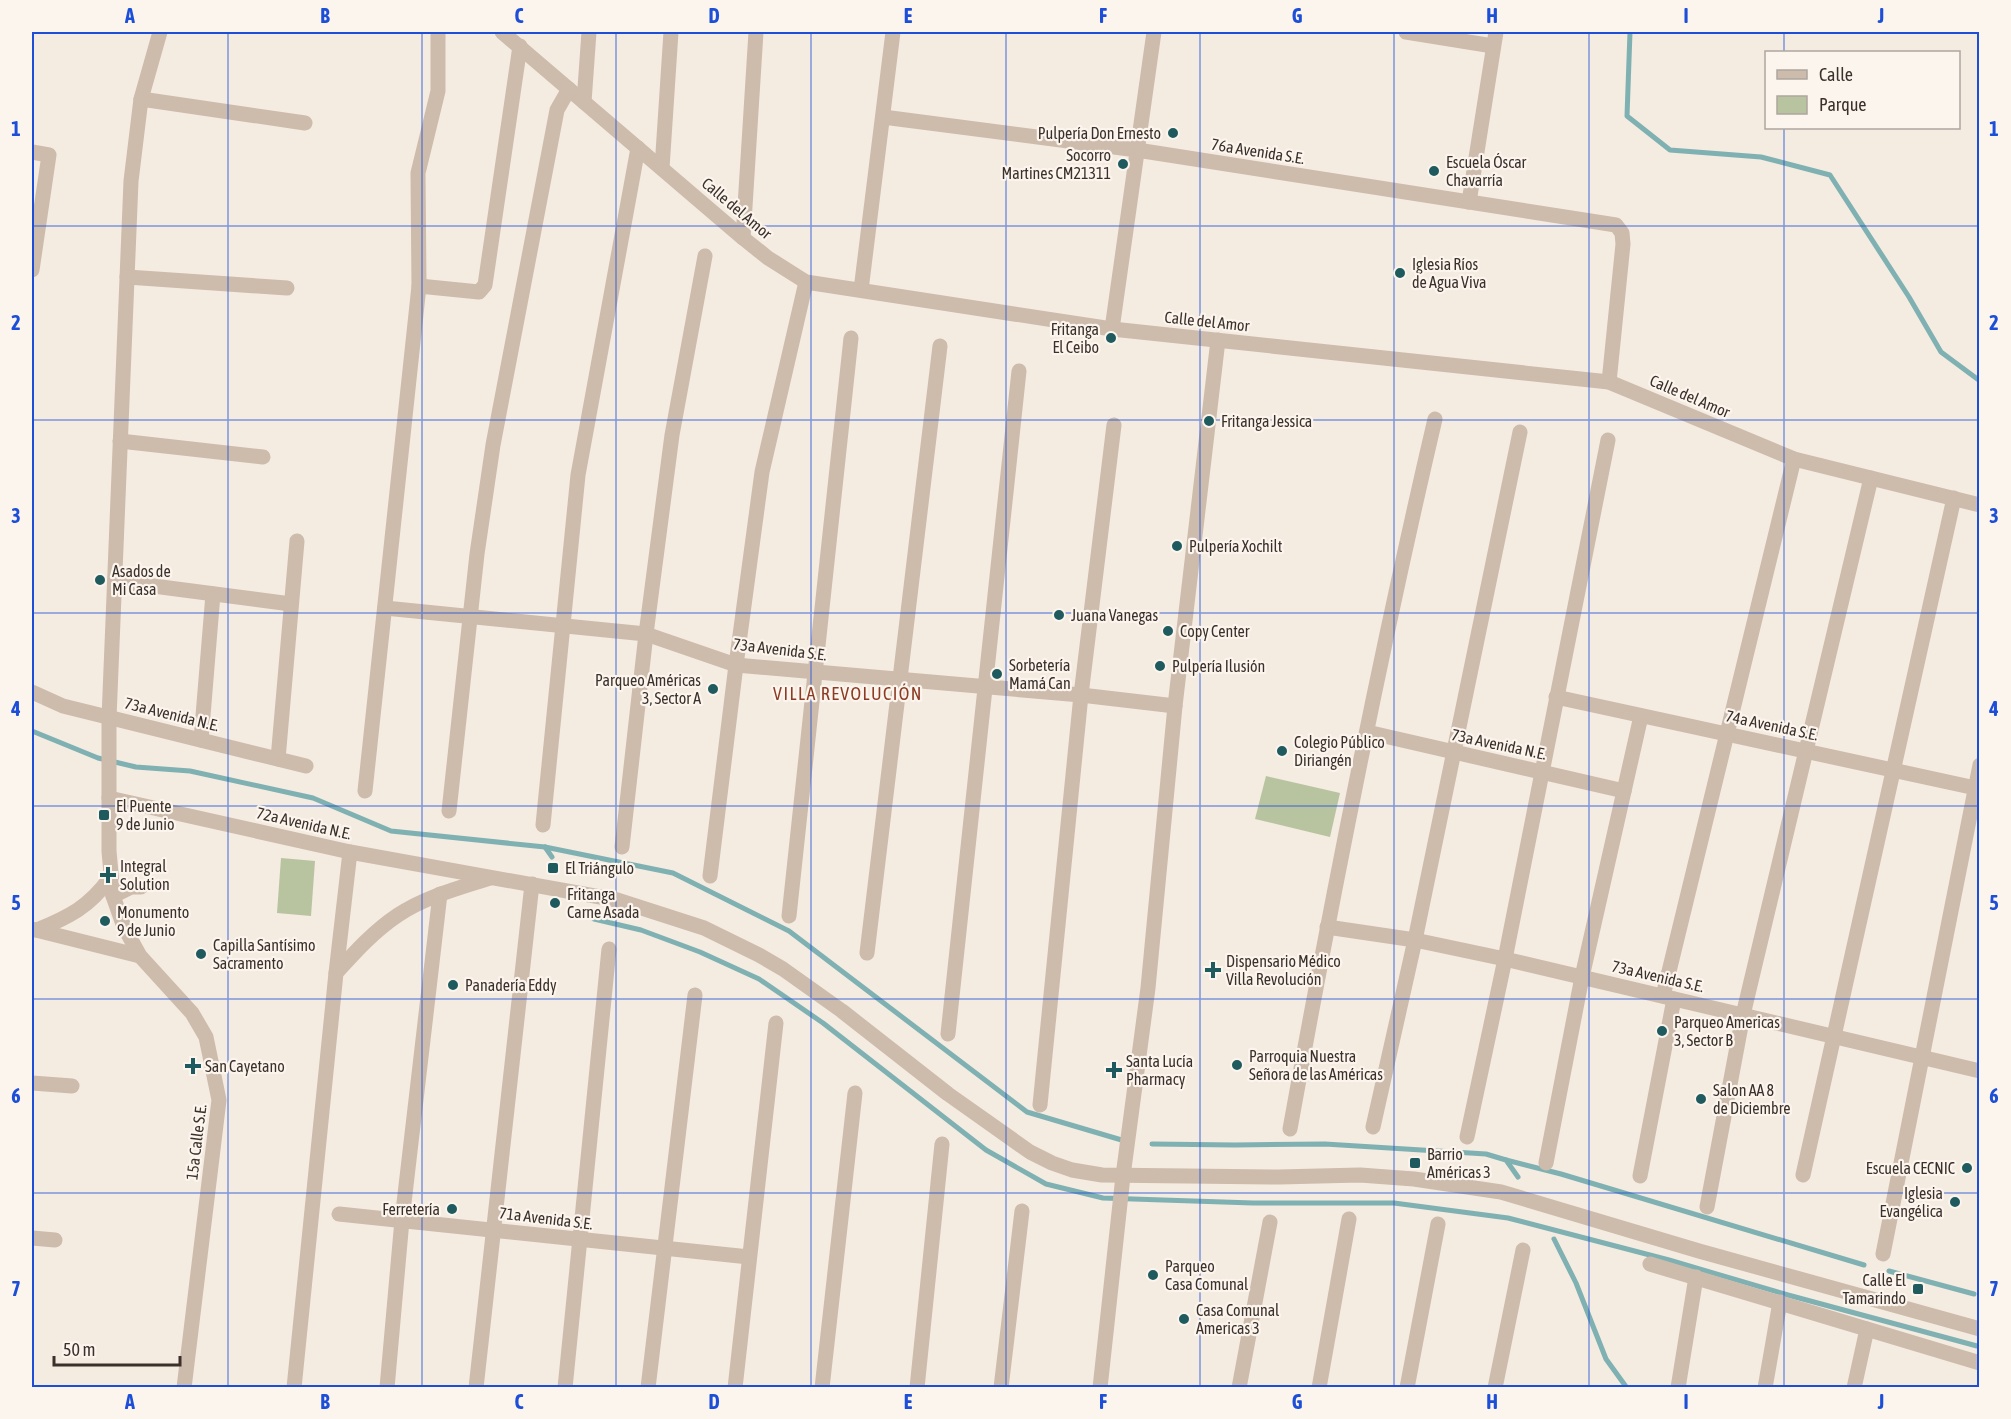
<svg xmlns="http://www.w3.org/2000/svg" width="2011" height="1419" font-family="'Asap Condensed',sans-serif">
	<rect width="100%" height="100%" fill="#f4ebe1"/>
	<g fill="#b8c4a0">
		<polygon points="1266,776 1340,793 1330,837 1255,819"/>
		<polygon points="281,858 315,861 311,916 277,913"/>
	</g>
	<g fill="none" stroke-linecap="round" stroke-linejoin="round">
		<g stroke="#7fb0b2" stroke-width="5">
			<polyline points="1630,32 1627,116 1670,150 1761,157 1830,175 1909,297 1941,352 1980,381"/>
			<polyline points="32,731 98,758 136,767 190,771 313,798 391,831 545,847 673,873 789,931 1027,1112 1125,1141"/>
			<polyline points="545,847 552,857"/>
			<polyline points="594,919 641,930 700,952 759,979 823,1023 986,1150 1046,1184 1103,1198 1253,1203 1394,1203 1508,1218 1669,1260 1788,1295 1977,1346"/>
			<polyline points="1152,1144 1235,1145 1325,1144 1486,1154 1506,1160 1518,1177"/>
			<polyline points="1506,1160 1561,1174 1864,1265"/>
			<polyline points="1554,1239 1576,1283 1606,1359 1627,1388"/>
			<polyline points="1889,1271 1974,1294"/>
		</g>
		<g stroke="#cdbbac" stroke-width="15">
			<polyline points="160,32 141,99 131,181 109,718 109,851 113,896 124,927 140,956 192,1013 206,1037 219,1100 184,1388"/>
			<polyline points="502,32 743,238 768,258 806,282 1112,329 1609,382 1794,459 1980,505"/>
			<polyline points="1406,32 1493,46"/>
			<polyline points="141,99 305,123"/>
			<polyline points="584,102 589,32"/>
			<polyline points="883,117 1137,150 1616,225 1622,233 1623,244 1609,382"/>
			<polyline points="32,152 49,155 32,270"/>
			<polyline points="662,168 671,32"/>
			<polyline points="1469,202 1496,32"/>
			<polyline points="743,238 756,32"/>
			<polyline points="127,277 287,288"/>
			<polyline points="419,286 479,292 485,285 520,46"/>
			<polyline points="861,290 893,32"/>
			<polyline points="1112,329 1154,32"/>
			<polyline points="120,441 263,457"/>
			<polyline points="115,581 291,604"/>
			<polyline points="385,608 646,634 736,665 1081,695 1175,706"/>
			<polyline points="32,692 63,706 306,766"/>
			<polyline points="1556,697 1980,789"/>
			<polyline points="1367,732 1624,791"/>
			<polyline points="201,740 213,594"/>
			<polyline points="278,759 297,541"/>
			<polyline points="365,791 419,286 418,173 438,91 438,32"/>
			<polyline points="109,798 350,852 617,900 704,928 759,955 783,969 842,1011 948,1094 1030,1152 1052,1163 1072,1170 1102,1175 1279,1177 1360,1175 1414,1179 1501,1192 1699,1251 1980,1329"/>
			<polyline points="449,811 477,554 493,445 557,110 569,89"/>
			<polyline points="543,825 578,475 638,148"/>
			<polyline points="622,847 646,634 672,435 705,256"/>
			<polyline points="710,876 736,665 762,472 806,282"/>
			<polyline points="113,896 131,887 141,887"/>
			<polyline points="789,916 851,338"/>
			<polyline points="1327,927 1415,940 1505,959 1980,1071"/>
			<polyline points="32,929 140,956"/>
			<path d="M37,930C69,917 89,907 110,878"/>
			<polyline points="867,953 940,346"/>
			<polyline points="336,973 350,852"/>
			<polyline points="1663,996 1794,459"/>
			<polyline points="948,1034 1019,371"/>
			<polyline points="32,1083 72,1086"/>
			<polyline points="1040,1105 1081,695 1114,425"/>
			<polyline points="1373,1127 1415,940 1520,432"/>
			<path d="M1290,1129C1333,891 1380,654 1435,419"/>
			<polyline points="1467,1137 1505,959 1608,440"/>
			<polyline points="1546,1163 1582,977 1641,716"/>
			<polyline points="1803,1175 1954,498"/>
			<polyline points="1640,1176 1674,999"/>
			<polyline points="1707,1207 1743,1015 1871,478"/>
			<polyline points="339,1214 749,1257"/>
			<polyline points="32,1238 55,1240"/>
			<polyline points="1883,1254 1980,765"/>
			<polyline points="1650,1264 1980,1363"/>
			<path d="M294,1388L336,973C355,952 374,931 398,915C425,897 459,888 490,878"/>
			<polyline points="387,1388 402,1220 440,894"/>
			<polyline points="476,1388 532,884"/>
			<polyline points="565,1388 609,949"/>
			<polyline points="648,1388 695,995"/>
			<polyline points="735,1388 776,1023"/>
			<polyline points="822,1388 855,1093"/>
			<polyline points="917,1388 942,1144"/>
			<polyline points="1001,1388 1022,1211"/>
			<polyline points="1100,1388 1123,1176 1148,988 1175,706 1218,340"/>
			<polyline points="1239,1388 1270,1222"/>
			<polyline points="1319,1388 1349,1219"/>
			<polyline points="1407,1388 1438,1224"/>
			<polyline points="1495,1388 1523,1250"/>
			<polyline points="1678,1388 1696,1277"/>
			<polyline points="1765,1388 1780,1302"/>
			<polyline points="1854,1388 1867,1329"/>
		</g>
	</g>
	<path fill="none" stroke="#1d4ed8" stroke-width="1.5" stroke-opacity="0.55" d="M228,32V1388M422,32V1388M616,32V1388M811,32V1388M1006,32V1388M1200,32V1388M1394,32V1388M1589,32V1388M1784,32V52M1784,128V1388M32,226H1980M32,420H1980M32,613H1980M32,806H1980M32,999H1980M32,1193H1980"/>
	<g fill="#1f5a5e" stroke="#fbf5ee" stroke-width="2">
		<circle cx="1173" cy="133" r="6"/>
		<circle cx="1123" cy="164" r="6"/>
		<circle cx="1434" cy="171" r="6"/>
		<circle cx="1400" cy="273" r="6"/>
		<circle cx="1111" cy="338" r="6"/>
		<circle cx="1209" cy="421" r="6"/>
		<circle cx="1177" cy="546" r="6"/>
		<circle cx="100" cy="580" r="6"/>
		<circle cx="1059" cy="615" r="6"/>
		<circle cx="1168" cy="631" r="6"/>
		<circle cx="1160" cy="666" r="6"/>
		<circle cx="997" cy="674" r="6"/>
		<circle cx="713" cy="689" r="6"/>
		<circle cx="1282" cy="751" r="6"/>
		<rect x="98" y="809" width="12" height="12" rx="3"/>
		<rect x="547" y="862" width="12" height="12" rx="3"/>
		<path d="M105 866h6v6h6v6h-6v6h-6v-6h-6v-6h6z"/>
		<circle cx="555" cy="903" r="6"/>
		<circle cx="105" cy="921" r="6"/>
		<circle cx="201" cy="954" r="6"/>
		<path d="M1210 961h6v6h6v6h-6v6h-6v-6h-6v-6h6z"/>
		<circle cx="453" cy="985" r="6"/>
		<circle cx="1662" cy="1031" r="6"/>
		<circle cx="1237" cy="1065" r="6"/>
		<path d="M190 1057h6v6h6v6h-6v6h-6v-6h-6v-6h6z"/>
		<path d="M1111 1061h6v6h6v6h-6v6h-6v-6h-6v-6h6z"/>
		<circle cx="1701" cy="1099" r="6"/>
		<rect x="1409" y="1157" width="12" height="12" rx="3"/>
		<circle cx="1967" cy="1168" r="6"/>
		<circle cx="1955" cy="1202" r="6"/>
		<circle cx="452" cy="1209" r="6"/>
		<circle cx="1153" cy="1275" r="6"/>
		<rect x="1912" y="1283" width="12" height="12" rx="3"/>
		<circle cx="1184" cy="1319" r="6"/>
	</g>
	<g text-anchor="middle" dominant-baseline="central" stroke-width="4.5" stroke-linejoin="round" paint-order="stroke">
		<g font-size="16" fill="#3b302b" stroke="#fbf5ee" text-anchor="start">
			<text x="1161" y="133" text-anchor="end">Pulpería Don Ernesto</text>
			<text x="1111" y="155" text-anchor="end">Socorro<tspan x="1111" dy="18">Martines CM21311</tspan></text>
			<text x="1446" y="162">Escuela Óscar<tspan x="1446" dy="18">Chavarría</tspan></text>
			<text x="1412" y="264">Iglesia Ríos<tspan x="1412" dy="18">de Agua Viva</tspan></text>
			<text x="1099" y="329" text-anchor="end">Fritanga<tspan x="1099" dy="18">El Ceibo</tspan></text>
			<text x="1221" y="421">Fritanga Jessica</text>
			<text x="1189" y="546">Pulpería Xochilt</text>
			<text x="112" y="571">Asados de<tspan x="112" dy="18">Mi Casa</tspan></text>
			<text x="1071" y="615">Juana Vanegas</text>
			<text x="1180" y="631">Copy Center</text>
			<text x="1009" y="665">Sorbetería<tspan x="1009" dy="18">Mamá Can</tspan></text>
			<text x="1172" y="666">Pulpería Ilusión</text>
			<text x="701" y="680" text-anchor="end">Parqueo Américas<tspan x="701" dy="18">3, Sector A</tspan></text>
			<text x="1294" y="742">Colegio Público<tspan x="1294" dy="18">Diriangén</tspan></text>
			<text x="116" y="806">El Puente<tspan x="116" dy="18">9 de Junio</tspan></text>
			<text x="120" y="866">Integral<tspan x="120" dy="18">Solution</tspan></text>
			<text x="565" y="868">El Triángulo</text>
			<text x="567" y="894">Fritanga<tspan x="567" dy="18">Carne Asada</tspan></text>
			<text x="117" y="912">Monumento<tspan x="117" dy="18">9 de Junio</tspan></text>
			<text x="213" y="945">Capilla Santísimo<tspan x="213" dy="18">Sacramento</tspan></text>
			<text x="1226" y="961">Dispensario Médico<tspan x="1226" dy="18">Villa Revolución</tspan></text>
			<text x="465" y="985">Panadería Eddy</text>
			<text x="1674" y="1022">Parqueo Americas<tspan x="1674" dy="18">3, Sector B</tspan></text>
			<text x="1249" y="1056">Parroquia Nuestra<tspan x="1249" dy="18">Señora de las Américas</tspan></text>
			<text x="1126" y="1061">Santa Lucía<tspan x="1126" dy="18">Pharmacy</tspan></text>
			<text x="205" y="1066">San Cayetano</text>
			<text x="1713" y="1090">Salon AA 8<tspan x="1713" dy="18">de Diciembre</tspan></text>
			<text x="1427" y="1154">Barrio<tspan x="1427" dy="18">Américas 3</tspan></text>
			<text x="1955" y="1168" text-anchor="end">Escuela CECNIC</text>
			<text x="1943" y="1193" text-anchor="end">Iglesia<tspan x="1943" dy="18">Evangélica</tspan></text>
			<text x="440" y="1209" text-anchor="end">Ferretería</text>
			<text x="1165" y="1266">Parqueo<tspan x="1165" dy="18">Casa Comunal</tspan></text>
			<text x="1906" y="1280" text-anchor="end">Calle El<tspan x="1906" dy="18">Tamarindo</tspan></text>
			<text x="1196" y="1310">Casa Comunal<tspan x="1196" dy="18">Americas 3</tspan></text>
		</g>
		<g font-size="16" fill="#3b302b" stroke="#fbf5ee">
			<text transform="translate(1258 151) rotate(9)">76a Avenida S.E.</text>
			<text transform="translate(737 208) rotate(40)">Calle del Amor</text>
			<text transform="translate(1207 321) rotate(6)">Calle del Amor</text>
			<text transform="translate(1690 396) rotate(23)">Calle del Amor</text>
			<text transform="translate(780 649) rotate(7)">73a Avenida S.E.</text>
			<text transform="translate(172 714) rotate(14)">73a Avenida N.E.</text>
			<text transform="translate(1772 725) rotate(12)">74a Avenida S.E.</text>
			<text transform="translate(1499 744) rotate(12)">73a Avenida N.E.</text>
			<text transform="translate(304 823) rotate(13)">72a Avenida N.E.</text>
			<text transform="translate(1658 976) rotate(13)">73a Avenida S.E.</text>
			<text transform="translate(196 1142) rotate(-83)">15a Calle S.E.</text>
			<text transform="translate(546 1218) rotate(7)">71a Avenida S.E.</text>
		</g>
		<g font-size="18" letter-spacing="1.5" fill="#8c3b22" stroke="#fbf5ee">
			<text x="848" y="693">VILLA REVOLUCIÓN</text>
		</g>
	</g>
	<rect width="2011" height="1419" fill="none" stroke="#fbf5ee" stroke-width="66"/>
	<rect x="1765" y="51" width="195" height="78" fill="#fbf5ee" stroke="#aea6a0" stroke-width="1.5"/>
	<rect x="1777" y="70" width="30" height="9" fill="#cdbbac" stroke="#aea6a0" stroke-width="1.5"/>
	<text x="1819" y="81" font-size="18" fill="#3b302b">Calle</text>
	<rect x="1777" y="96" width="30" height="18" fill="#b8c4a0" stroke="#aea6a0" stroke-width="1.5"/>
	<text x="1819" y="111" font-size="18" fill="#3b302b">Parque</text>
	<path d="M54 1356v9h126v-9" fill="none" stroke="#3b302b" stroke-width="3"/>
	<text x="63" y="1356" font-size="18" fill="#3b302b" stroke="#fbf5ee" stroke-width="4.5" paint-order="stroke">50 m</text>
	<rect x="33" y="33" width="1945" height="1353" fill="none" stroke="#1d4ed8" stroke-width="2"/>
	<g font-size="20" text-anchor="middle" font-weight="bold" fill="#1d4ed8">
		<text x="130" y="23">A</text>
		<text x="325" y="23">B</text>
		<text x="519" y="23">C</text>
		<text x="714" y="23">D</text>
		<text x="908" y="23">E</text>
		<text x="1103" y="23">F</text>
		<text x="1297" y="23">G</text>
		<text x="1492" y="23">H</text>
		<text x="1686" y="23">I</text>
		<text x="1881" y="23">J</text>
		<text x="16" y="136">1</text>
		<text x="1994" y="136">1</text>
		<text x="16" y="330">2</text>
		<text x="1994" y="330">2</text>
		<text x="16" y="523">3</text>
		<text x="1994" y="523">3</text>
		<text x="16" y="716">4</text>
		<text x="1994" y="716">4</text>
		<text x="16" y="910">5</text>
		<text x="1994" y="910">5</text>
		<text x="16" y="1103">6</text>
		<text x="1994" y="1103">6</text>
		<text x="16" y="1296">7</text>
		<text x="1994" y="1296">7</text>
		<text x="130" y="1409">A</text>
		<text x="325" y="1409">B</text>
		<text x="519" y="1409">C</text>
		<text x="714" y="1409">D</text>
		<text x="908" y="1409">E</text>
		<text x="1103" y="1409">F</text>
		<text x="1297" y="1409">G</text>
		<text x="1492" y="1409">H</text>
		<text x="1686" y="1409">I</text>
		<text x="1881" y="1409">J</text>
	</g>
</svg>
